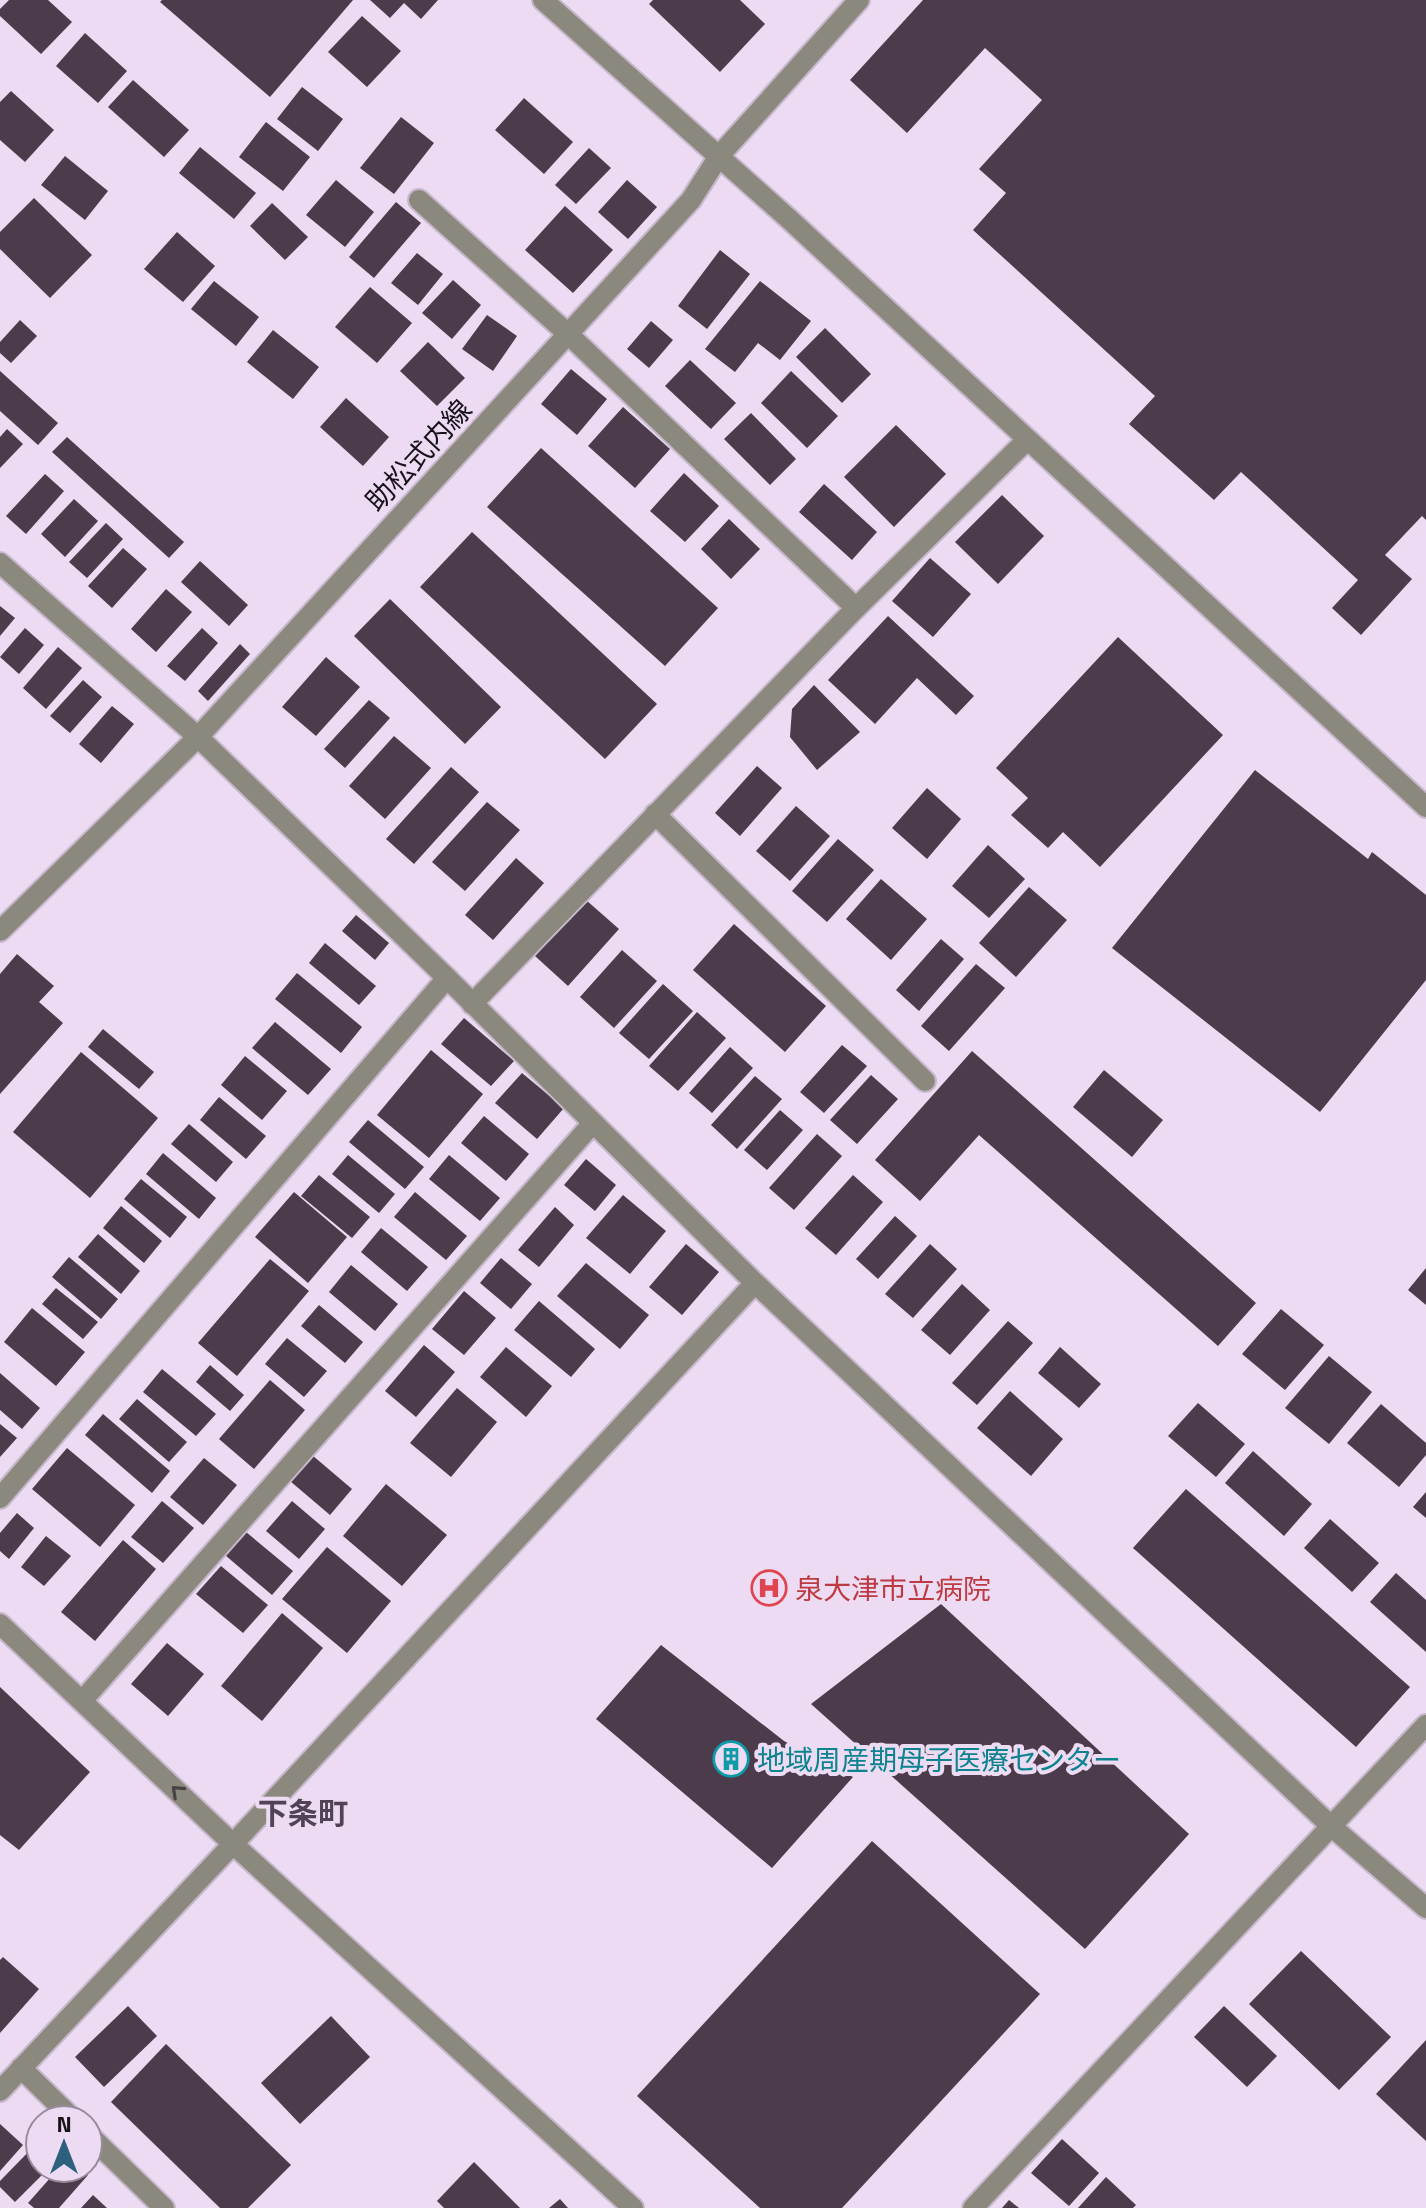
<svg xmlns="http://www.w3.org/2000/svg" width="1426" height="2208" font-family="'Titillium Web','Noto Sans JP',sans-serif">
	<rect width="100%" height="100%" fill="#ecdbf2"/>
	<g fill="#4b3b4b">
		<polygon points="9,0 48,0 72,22 41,54 0,16 0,9"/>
		<polygon points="162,0 353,0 270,97 160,2"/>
		<polygon points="370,0 438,0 421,19 404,3 390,18"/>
		<polygon points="653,0 740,0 765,24 720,72 649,4"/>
		<polygon points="923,0 1426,0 1426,520 1422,516 1385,555 1412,579 1361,635 1332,608 1358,580 1241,472 1214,500 1129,424 1155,396 973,230 1006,193 979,169 1042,100 985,48 907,133 850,80"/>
		<polygon points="362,16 401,51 367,87 328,52"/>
		<polygon points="85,33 127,71 98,103 56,66"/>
		<polygon points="133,80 189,130 164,157 108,107"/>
		<polygon points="302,87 343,119 318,151 277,119"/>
		<polygon points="11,91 54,130 25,162 0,140 0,102"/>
		<polygon points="524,98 573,142 544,174 495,130"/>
		<polygon points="401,117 434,143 394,194 360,168"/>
		<polygon points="266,122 310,157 283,191 239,157"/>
		<polygon points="200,147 256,193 234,219 179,173"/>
		<polygon points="589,148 611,168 576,204 555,185"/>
		<polygon points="65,156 108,191 85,220 41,185"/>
		<polygon points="336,180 374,212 345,247 306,215"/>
		<polygon points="627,180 657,207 628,239 598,212"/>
		<polygon points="34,198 92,255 50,298 0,249 0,232"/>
		<polygon points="396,202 421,223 374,278 349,257"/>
		<polygon points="272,203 308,237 285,260 250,226"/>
		<polygon points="565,206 613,250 573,293 525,250"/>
		<polygon points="177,232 215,266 183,302 144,269"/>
		<polygon points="720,250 750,274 707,329 678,306"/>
		<polygon points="417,253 443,274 418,305 391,283"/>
		<polygon points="453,280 481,305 452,339 422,313"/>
		<polygon points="214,281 259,317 236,346 191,309"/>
		<polygon points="760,281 811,321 780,360 758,343 735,372 705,349"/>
		<polygon points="370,287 412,323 377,363 335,327"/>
		<polygon points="487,315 517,336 493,371 462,349"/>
		<polygon points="20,320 37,336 11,363 0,353 0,342"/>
		<polygon points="651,321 673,340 649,368 627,349"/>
		<polygon points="825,328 871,374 842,403 796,357"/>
		<polygon points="273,330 319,367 293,399 247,362"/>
		<polygon points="428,342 465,378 437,406 400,371"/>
		<polygon points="690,360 736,403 711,429 665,386"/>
		<polygon points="571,369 607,399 577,435 541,404"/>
		<polygon points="0,371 58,423 38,445 0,411"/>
		<polygon points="791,371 838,416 807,448 761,403"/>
		<polygon points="346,398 389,437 363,466 320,427"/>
		<polygon points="623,407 670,449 635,488 588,446"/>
		<polygon points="751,413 796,459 770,485 724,439"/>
		<polygon points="896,425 946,474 894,527 844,477"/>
		<polygon points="7,429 23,444 0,468 0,437"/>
		<polygon points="67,437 184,542 169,558 52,452"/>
		<polygon points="541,448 718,608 665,666 487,507"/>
		<polygon points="684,473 719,506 685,542 650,511"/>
		<polygon points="45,474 64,491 26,534 6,516"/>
		<polygon points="824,484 877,532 852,560 799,512"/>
		<polygon points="1002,495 1044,536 998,584 955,542"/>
		<polygon points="74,499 98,521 65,557 41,534"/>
		<polygon points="729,519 760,549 731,579 701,549"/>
		<polygon points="106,523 123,539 87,578 69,562"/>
		<polygon points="472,532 657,704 605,759 420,587"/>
		<polygon points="123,548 147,569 112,608 88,586"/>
		<polygon points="930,558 971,594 933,637 892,601"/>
		<polygon points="200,561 248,605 229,626 181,582"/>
		<polygon points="166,589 192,612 156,652 131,629"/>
		<polygon points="390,599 501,707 465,744 354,636"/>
		<polygon points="0,606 15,618 0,636"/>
		<polygon points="888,616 974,696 956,715 917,678 875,724 828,680"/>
		<polygon points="25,628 44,645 19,674 0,657"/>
		<polygon points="202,628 218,643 185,681 167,666"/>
		<polygon points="1118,637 1223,735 1100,867 1063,832 1048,848 1011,815 1028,798 996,768"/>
		<polygon points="240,644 250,654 208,701 198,691"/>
		<polygon points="58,647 82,668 46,709 23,688"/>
		<polygon points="326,657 360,687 316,736 282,707"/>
		<polygon points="83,680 102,697 70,733 50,716"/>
		<polygon points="814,685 860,732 817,770 790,737 792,709"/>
		<polygon points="369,700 390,718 345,768 324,749"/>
		<polygon points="112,706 134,724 101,763 79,744"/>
		<polygon points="394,736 431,768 385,819 349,786"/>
		<polygon points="757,766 782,788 740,836 715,813"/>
		<polygon points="451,767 479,792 414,864 386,839"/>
		<polygon points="1255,770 1368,859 1372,852 1426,895 1426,980 1320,1112 1112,948"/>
		<polygon points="927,788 961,819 927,859 892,828"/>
		<polygon points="487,802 520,830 465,891 432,862"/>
		<polygon points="796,806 830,836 790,881 756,851"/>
		<polygon points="838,839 874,870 827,922 792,891"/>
		<polygon points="988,845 1025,879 989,918 952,886"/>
		<polygon points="516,858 544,883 493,940 465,915"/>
		<polygon points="881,879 927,919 891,960 846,919"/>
		<polygon points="1029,887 1067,920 1016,977 979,943"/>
		<polygon points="586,900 619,929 568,986 535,956"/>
		<polygon points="356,915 389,943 375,960 342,931"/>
		<polygon points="734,924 826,1006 785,1052 693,970"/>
		<polygon points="941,939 964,959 919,1011 896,990"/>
		<polygon points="325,943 376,986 359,1005 309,963"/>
		<polygon points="622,950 657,981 614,1028 580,997"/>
		<polygon points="17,954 54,986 39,1002 63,1023 0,1094 0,974"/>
		<polygon points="976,964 1005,988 949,1051 921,1026"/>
		<polygon points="297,973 362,1027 341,1053 275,999"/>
		<polygon points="663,984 693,1011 649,1059 619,1033"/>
		<polygon points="697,1012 726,1038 678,1091 649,1066"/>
		<polygon points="464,1018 514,1061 491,1086 441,1044"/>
		<polygon points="275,1022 331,1069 308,1095 252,1048"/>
		<polygon points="103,1029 154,1072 139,1089 88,1047"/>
		<polygon points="842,1045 867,1066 824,1113 800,1092"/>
		<polygon points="730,1047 753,1068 712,1113 689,1093"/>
		<polygon points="431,1050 483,1094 429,1158 377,1115"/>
		<polygon points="972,1051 1256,1303 1218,1346 979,1135 920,1201 875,1160"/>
		<polygon points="81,1052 158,1118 90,1198 13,1132"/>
		<polygon points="245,1056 287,1091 262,1120 221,1085"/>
		<polygon points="1104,1070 1163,1120 1132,1157 1073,1107"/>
		<polygon points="522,1073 564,1108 537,1139 495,1103"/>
		<polygon points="871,1075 898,1099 857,1144 830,1120"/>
		<polygon points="755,1076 782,1099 737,1149 711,1125"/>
		<polygon points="219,1097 266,1136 246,1159 200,1120"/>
		<polygon points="780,1110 803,1130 767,1170 744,1150"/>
		<polygon points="484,1116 529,1154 506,1181 461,1143"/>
		<polygon points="368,1120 424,1167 405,1189 349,1142"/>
		<polygon points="189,1124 233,1162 216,1182 171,1144"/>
		<polygon points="817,1134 842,1156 794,1210 769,1188"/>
		<polygon points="163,1153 216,1198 199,1219 146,1174"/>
		<polygon points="348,1155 395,1194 379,1213 332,1174"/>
		<polygon points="449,1155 500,1198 480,1221 429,1179"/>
		<polygon points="586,1159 616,1185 595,1211 564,1185"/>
		<polygon points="319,1175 370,1217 352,1238 301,1196"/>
		<polygon points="853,1175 883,1202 836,1255 805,1228"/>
		<polygon points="141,1179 187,1217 170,1238 124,1199"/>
		<polygon points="294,1192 347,1237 308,1283 255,1237"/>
		<polygon points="415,1192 467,1236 446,1260 394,1217"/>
		<polygon points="623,1195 666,1231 630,1274 586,1238"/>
		<polygon points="121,1206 162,1241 144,1263 103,1228"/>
		<polygon points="555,1207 574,1225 539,1267 518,1250"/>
		<polygon points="895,1216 917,1236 878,1279 856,1259"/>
		<polygon points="381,1228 428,1267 407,1291 361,1252"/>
		<polygon points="98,1234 140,1271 121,1294 78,1257"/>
		<polygon points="686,1244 719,1272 682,1315 649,1287"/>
		<polygon points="930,1244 957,1269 913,1318 885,1294"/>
		<polygon points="69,1257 118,1299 101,1319 52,1277"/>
		<polygon points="501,1258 532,1284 511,1309 480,1283"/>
		<polygon points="270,1259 309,1291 237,1376 198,1343"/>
		<polygon points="586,1263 649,1315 620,1349 557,1296"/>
		<polygon points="351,1265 398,1304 375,1331 329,1292"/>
		<polygon points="1426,1268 1426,1305 1408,1290"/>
		<polygon points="962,1284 990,1310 950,1355 921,1330"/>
		<polygon points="56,1288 98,1322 83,1339 42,1304"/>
		<polygon points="464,1291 496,1318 464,1355 432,1329"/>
		<polygon points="539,1301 595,1349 571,1377 514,1330"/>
		<polygon points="319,1305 363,1342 345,1363 301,1326"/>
		<polygon points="32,1308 85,1352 56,1386 4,1342"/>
		<polygon points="1281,1309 1324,1345 1285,1390 1242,1354"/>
		<polygon points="1008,1321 1033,1343 977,1405 952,1383"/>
		<polygon points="287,1338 327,1371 304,1397 265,1364"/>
		<polygon points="424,1345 455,1372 416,1417 385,1391"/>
		<polygon points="506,1347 552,1386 526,1417 480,1377"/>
		<polygon points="1060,1347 1101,1384 1079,1408 1038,1373"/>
		<polygon points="1329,1356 1372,1392 1329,1444 1285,1408"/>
		<polygon points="210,1365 244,1395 230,1411 196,1382"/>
		<polygon points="162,1369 216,1414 196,1436 143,1392"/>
		<polygon points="0,1373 40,1408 22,1429 0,1410"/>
		<polygon points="270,1380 305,1410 254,1469 219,1439"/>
		<polygon points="457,1388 497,1422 451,1477 410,1443"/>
		<polygon points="1010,1391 1063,1439 1031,1476 977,1428"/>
		<polygon points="137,1399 187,1442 169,1462 119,1419"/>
		<polygon points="1198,1403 1245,1444 1216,1477 1168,1436"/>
		<polygon points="1381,1404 1426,1443 1426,1455 1399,1487 1347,1443"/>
		<polygon points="103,1414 170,1471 152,1493 85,1435"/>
		<polygon points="0,1424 17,1438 0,1457"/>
		<polygon points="67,1448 135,1505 100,1547 32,1489"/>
		<polygon points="1253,1451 1312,1504 1284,1536 1225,1483"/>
		<polygon points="312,1455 352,1489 330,1515 290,1481"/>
		<polygon points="204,1458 237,1485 203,1525 170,1497"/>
		<polygon points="386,1484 447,1535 402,1586 343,1536"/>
		<polygon points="1186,1489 1410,1687 1356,1747 1133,1548"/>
		<polygon points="1426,1492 1426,1518 1413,1507"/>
		<polygon points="162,1501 194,1528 163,1563 131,1537"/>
		<polygon points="292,1501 325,1529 299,1559 266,1531"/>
		<polygon points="17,1513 34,1528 9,1559 0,1551 0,1533"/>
		<polygon points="1330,1519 1379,1563 1352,1592 1304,1548"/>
		<polygon points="246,1532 293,1571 272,1595 225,1555"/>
		<polygon points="46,1536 71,1556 44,1586 21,1567"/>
		<polygon points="123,1540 156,1569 95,1641 61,1612"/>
		<polygon points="327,1547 391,1601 347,1653 282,1599"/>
		<polygon points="221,1566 268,1605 243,1633 196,1594"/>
		<polygon points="1396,1573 1426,1600 1426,1652 1370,1602"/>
		<polygon points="941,1604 1189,1834 1085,1949 811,1704"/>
		<polygon points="282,1613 323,1648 262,1721 221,1686"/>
		<polygon points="167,1643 204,1674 168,1716 131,1684"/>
		<polygon points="661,1645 784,1741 853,1777 772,1868 596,1719"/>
		<polygon points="0,1687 90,1772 19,1850 0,1835"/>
		<polygon points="872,1841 1040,1994 842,2208 760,2208 637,2096"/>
		<polygon points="1301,1951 1391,2037 1339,2090 1249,2004"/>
		<polygon points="3,1957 39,1989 0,2033 0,1960"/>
		<polygon points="128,2006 157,2036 104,2087 75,2057"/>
		<polygon points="1224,2006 1277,2056 1247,2087 1194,2037"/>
		<polygon points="331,2016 370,2057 300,2124 261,2083"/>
		<polygon points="1426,2040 1426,2141 1376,2094"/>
		<polygon points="166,2044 291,2165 248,2208 220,2208 111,2102"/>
		<polygon points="0,2124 23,2145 0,2171"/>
		<polygon points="1062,2139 1099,2173 1069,2206 1031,2173"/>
		<polygon points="40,2140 40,2168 49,2168 15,2202 0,2187 0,2181"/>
		<polygon points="474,2162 520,2208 444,2208 437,2201"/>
		<polygon points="59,2168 81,2168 88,2175 59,2208 34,2208 28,2203"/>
		<polygon points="1106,2177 1136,2205 1133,2208 1078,2208"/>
		<polygon points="93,2195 107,2208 81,2208"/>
		<polygon points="560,2199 568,2208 549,2208"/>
		<polygon points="1009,2200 1019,2208 1002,2208"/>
	</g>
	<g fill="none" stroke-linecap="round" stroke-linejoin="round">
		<defs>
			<g id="minor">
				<polyline points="419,200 568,334 856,608"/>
				<polyline points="0,563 198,737 447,978 755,1283 233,1844 0,2091"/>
				<polyline points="655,814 925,1081"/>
				<polyline points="0,931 198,737 691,200 719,156"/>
				<polyline points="472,1004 856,608 1027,440"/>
				<polyline points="755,1283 1332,1827 1426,1908"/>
				<polyline points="0,1498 447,978"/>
				<polyline points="0,1624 233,1844 633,2208"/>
				<polyline points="82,1701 593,1123"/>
				<polyline points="21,2068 74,2120"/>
				<polyline points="88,2134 164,2208"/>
				<polyline points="973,2208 1426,1725"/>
			</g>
			<g id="tertiary">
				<polyline points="543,0 789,219 1426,807"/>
				<polyline points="719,156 859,0"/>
			</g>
		</defs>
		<use href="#minor" stroke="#c6b7cb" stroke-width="24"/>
		<use href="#tertiary" stroke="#c6b7cb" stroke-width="24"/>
		<use href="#minor" stroke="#8b887e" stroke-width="20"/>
		<use href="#tertiary" stroke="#8b887e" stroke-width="20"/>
	</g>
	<defs><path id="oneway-chevron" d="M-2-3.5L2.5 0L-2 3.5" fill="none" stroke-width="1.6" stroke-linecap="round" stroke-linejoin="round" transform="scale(2)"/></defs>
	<use stroke="#474243" href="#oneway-chevron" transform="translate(177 1791) rotate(-137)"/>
	<defs>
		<symbol id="hospital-ring" viewBox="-11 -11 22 22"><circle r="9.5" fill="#ecdbf2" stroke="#e0444e" stroke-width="1.5"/><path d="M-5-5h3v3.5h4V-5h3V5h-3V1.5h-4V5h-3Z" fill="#e0444e"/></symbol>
		<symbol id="building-ring" viewBox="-11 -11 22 22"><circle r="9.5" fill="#ecdbf2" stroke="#0f9aa8" stroke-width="1.5"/><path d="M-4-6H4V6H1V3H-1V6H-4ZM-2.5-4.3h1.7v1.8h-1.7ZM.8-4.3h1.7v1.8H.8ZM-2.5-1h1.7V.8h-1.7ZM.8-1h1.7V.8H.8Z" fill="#0f9aa8"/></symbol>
	</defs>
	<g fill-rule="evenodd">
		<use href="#hospital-ring" x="749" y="1568" width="40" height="40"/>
		<use href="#building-ring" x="711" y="1739" width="40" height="40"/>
	</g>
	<g text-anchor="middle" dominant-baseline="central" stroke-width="8" stroke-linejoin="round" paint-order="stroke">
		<g font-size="28" fill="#19141c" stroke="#ecdbf2">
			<text transform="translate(418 455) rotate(-47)">助松式内線</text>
		</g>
		<g font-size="28" fill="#be3a42" stroke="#ecdbf2" text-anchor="start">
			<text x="795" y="1588">泉大津市立病院</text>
		</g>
		<g font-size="28" fill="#0d838f" stroke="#ecdbf2" text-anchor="start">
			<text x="757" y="1759">地域周産期母子医療センター</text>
		</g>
		<g font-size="30" font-weight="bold" fill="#514356" stroke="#ecdbf2">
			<text x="303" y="1813">下条町</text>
		</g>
	</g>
	<g transform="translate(64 2144)"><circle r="38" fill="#ecdbf2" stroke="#988b9c" stroke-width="2"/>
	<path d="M0-6L14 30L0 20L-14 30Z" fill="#2b617c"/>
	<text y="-12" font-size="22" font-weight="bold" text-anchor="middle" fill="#19141c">N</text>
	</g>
</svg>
